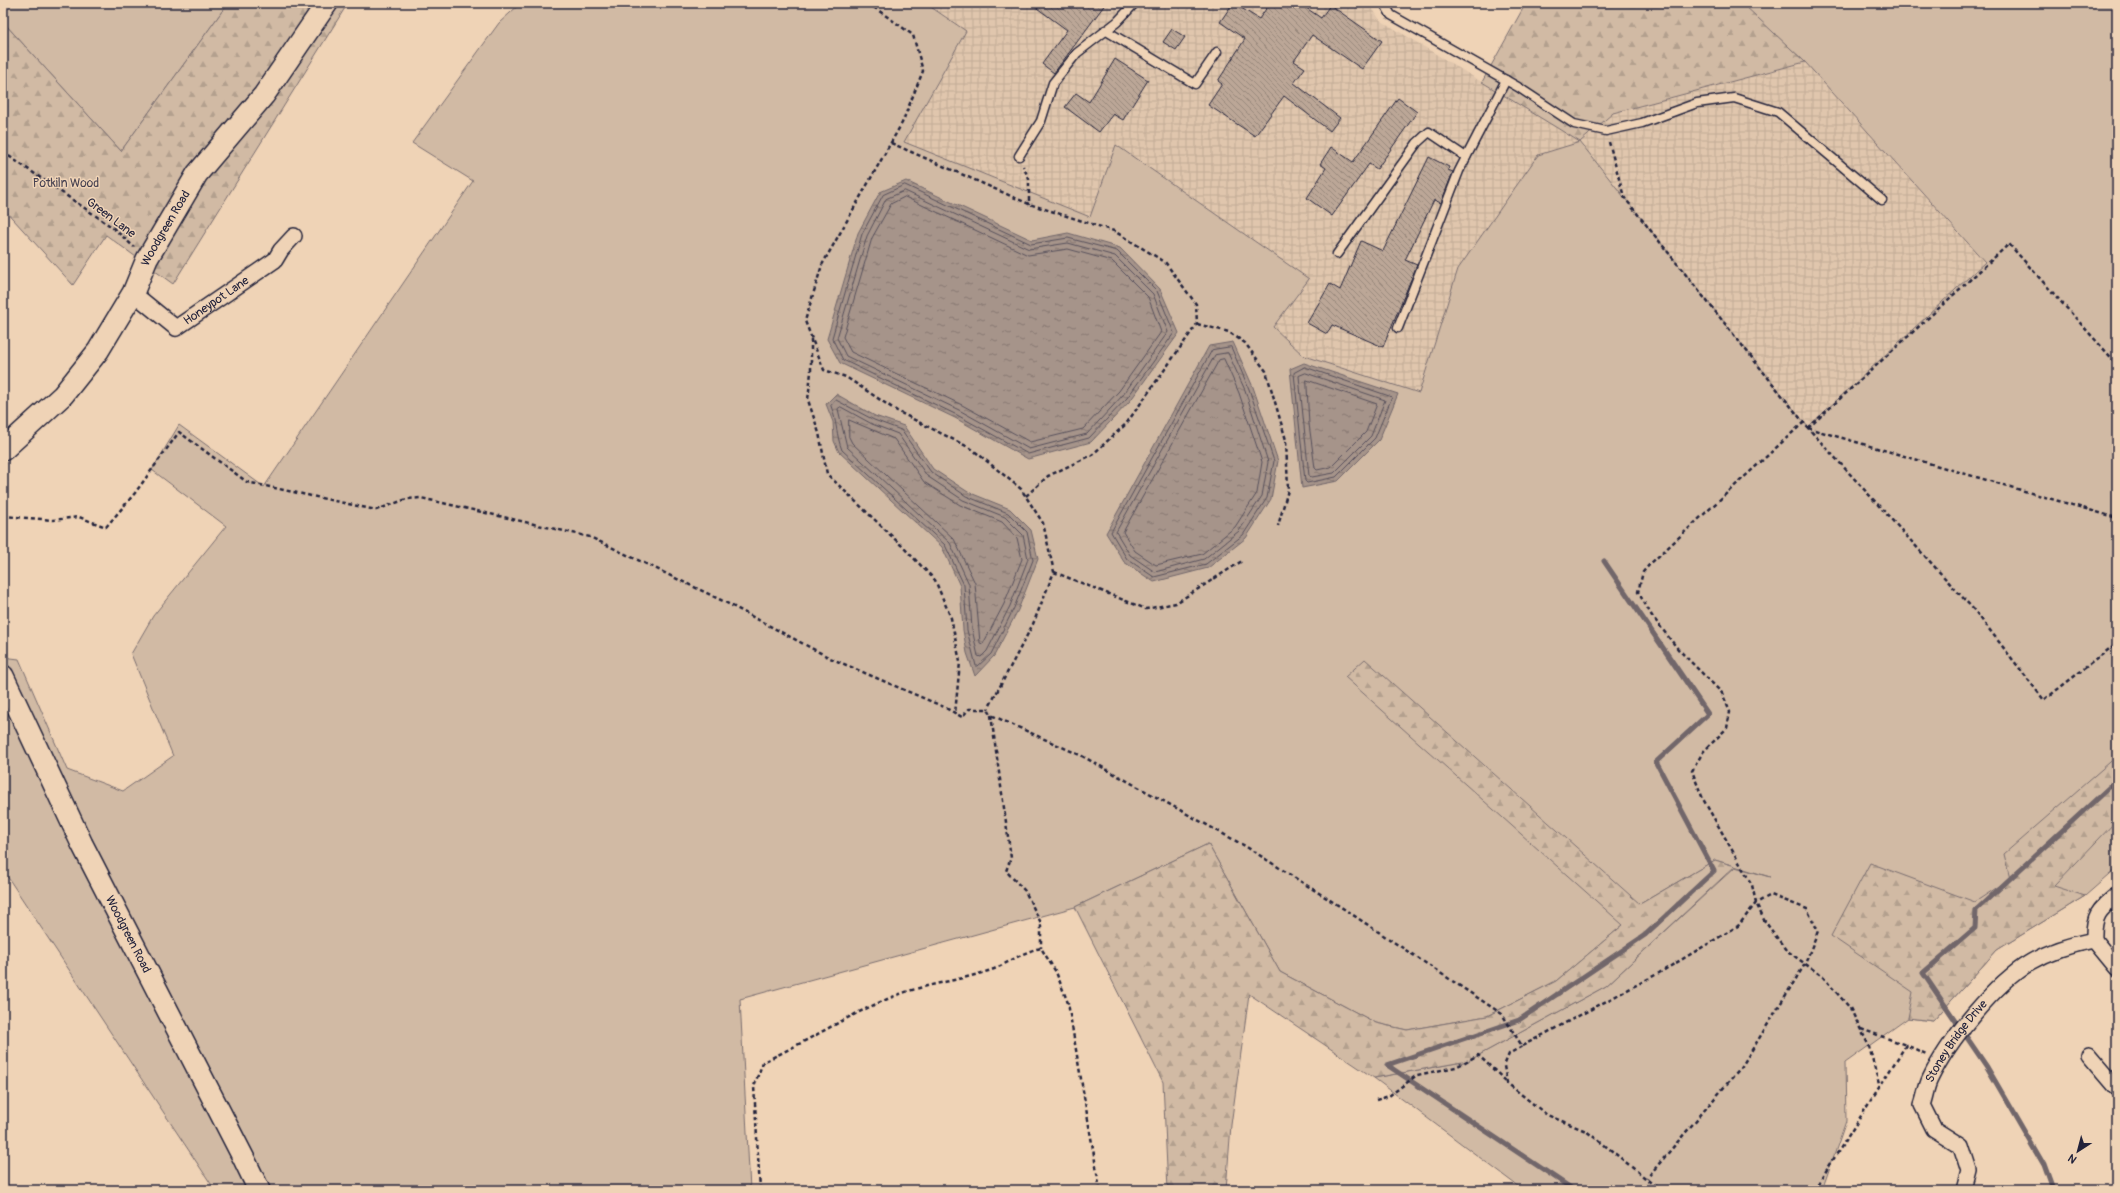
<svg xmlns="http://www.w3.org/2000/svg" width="2120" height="1193" font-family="Pangolin,sans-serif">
	<defs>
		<pattern id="industrial-grid" width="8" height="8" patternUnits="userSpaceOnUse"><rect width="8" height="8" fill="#e0c6ad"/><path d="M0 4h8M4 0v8" fill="none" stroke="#c0aa96"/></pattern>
		<pattern id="forest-firs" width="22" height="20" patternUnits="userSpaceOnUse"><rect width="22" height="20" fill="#d1baa4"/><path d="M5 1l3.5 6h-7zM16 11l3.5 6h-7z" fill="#b3a08e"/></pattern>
		<pattern id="water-ripples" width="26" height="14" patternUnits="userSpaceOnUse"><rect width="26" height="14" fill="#a6948a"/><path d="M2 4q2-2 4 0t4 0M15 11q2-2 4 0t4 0" fill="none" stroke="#877872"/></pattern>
		<pattern id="building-back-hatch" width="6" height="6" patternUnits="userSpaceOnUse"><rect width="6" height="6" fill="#bca797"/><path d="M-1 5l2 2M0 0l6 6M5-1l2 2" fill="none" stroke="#98887c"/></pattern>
	</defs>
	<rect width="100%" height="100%" fill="#efd3b6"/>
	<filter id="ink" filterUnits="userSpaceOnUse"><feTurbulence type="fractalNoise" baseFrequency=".025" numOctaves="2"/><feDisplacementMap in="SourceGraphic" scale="8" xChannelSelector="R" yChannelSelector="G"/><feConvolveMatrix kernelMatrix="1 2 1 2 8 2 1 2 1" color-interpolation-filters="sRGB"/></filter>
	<g filter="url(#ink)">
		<polygon fill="url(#industrial-grid)" points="925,3 1369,3 1380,20 1580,142 1613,113 1805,62 1985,263 1808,428 1580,142 1458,269 1419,393 1304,356 1273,327 1308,279 1116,145 1090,218 903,142 966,31"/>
		<g fill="#d1baa4" stroke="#7a6e70">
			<polygon points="3,3 228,3 121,151 3,22"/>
			<polygon points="521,3 925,3 966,31 904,142 1090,217 1116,145 1309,279 1273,327 1304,356 1419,393 1458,269 1538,155 1580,142 1808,427 1985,262 1805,62 1740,3 2117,3 2117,868 2085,896 1997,950 1933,1021 1908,1018 1845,1063 1846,1121 1822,1190 1523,1190 1374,1078 1468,1061 1606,986 1735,867 1770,877 1715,860 1640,904 1623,925 1556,981 1487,1016 1407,1030 1376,1023 1280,972 1208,844 1075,907 740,999 750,1190 215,1190 3,870 3,657 19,659 67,770 123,791 173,756 131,654 153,616 226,526 152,470 179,425 264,487 473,181 412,143 499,23"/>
		</g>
		<g fill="url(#forest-firs)" stroke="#7a6e70">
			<polygon points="228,3 348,3 173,284 106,235 73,285 3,208 3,22 121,151"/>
			<polygon points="1526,3 1742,3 1805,62 1613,113 1580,142 1482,82"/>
			<polygon points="1365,659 1640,904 1715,860 1735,866 1606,986 1468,1061 1374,1078 1249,994 1231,1125 1226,1190 1168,1190 1163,1082 1075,907 1208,844 1280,972 1376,1023 1407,1030 1487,1016 1556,981 1623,925 1345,677"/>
			<polygon points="2117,756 2117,820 2054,886 2085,896 1997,950 1933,1021 1908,1018 1913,992 1831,936 1870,863 1975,902 2010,879 2004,854"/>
		</g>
		<g fill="url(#water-ripples)" stroke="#71666a">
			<polygon points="906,181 1032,240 1068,233 1120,248 1160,289 1179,333 1130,401 1091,442 1028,459 955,418 840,363 827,339 858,233 880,192"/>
			<polygon points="1233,342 1253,387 1278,461 1271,499 1246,538 1208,568 1154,582 1124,562 1106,533 1209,346"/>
			<polygon points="1304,363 1398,394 1379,440 1338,481 1302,488 1290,369"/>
			<polygon points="836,394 875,416 904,426 933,469 968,492 1010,509 1031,530 1038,559 1018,610 994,656 975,676 967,653 963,630 960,586 942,547 839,452 834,441 833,422 826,404"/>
		</g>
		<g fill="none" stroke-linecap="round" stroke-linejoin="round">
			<g stroke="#57505b" stroke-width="1">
				<polygon points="905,185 1031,244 1068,238 1117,251 1157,291 1174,333 1127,398 1089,438 1028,454 957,415 843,360 832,338 862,234 883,195"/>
				<polygon points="905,191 1029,249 1068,243 1115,256 1153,294 1168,332 1123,395 1087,434 1029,449 959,410 846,356 837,338 867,236 886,199"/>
				<polygon points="905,197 1028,255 1068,249 1112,261 1148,297 1161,332 1119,391 1083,429 1030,442 962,405 851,352 843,337 872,238 891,204"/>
				<polygon points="1231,347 1249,389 1274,461 1267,498 1243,535 1206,564 1154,577 1127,559 1111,532 1212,350"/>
				<polygon points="1228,353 1245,390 1268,462 1262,496 1239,531 1204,559 1155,572 1130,555 1116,532 1215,355"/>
				<polygon points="1224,359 1239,393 1262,462 1257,493 1235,527 1202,554 1156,565 1135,551 1123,532 1219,360"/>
				<polygon points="1305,367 1392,397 1375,438 1336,477 1307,483 1305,481 1294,373"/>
				<polygon points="1306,373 1385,400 1371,436 1334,473 1312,477 1309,476 1299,376"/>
				<polygon points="1307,380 1377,404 1366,432 1331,467 1317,470 1315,468 1309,424"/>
				<path d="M836,400L874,420L901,430L931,472L966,496L1008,513L1027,532L1033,560L1014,608L991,654L978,666H976L967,630L964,585L945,545L842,450C836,435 837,421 831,406Z"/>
				<polygon points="841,407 872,424 898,434 927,476 963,500 1005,517 1023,535 1028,559 1010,606 987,651 981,657 978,656 972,629 969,584 950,543 847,447 838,409"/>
				<polygon points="849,420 894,439 924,482 960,505 1002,522 1017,538 1022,559 1004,604 983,644 980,643 975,583 954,539 852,443 849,437"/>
			</g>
			<g stroke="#71666a" stroke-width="5">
				<polyline points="1574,1190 1387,1065 1519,1020 1645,935 1714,871 1656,762 1708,714 1604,561"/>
				<polyline points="2053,1190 2044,1165 1987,1067 1923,973 1975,928 1976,910 2117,780"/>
			</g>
		</g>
		<g fill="url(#building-back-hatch)" stroke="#22223b">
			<polygon points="1030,3 1106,3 1054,73 1042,64 1067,30"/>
			<polygon points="1233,3 1259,19 1270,3 1299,3 1321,18 1330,5 1382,41 1362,69 1312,35 1294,61 1305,68 1294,83 1340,118 1330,131 1284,96 1255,136 1208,105 1222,84 1218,81 1245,39 1220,22"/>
			<polygon points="1172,29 1185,37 1176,50 1163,42"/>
			<polygon points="1115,59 1148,80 1123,120 1113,114 1099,132 1065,107 1076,93 1089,102"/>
			<polygon points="1398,98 1417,112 1377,169 1369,164 1332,216 1307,198 1326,168 1320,164 1331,147 1353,162"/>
			<polygon points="1429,157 1449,167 1448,170 1453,172 1441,203 1434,200 1405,260 1417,265 1383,347 1332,325 1327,334 1307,323 1330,284 1340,290 1361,241 1383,251"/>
		</g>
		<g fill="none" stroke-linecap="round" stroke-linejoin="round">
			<defs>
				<g id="lane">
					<polyline points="1384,3 1391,15 1518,87 1574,124 1606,131 1642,123 1697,103 1734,98 1778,112 1882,200"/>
					<polyline points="1105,30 1195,84 1217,52"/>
					<polyline points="1019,156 1041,121 1053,83 1077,53 1117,22 1135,3"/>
					<polyline points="1337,254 1417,143 1429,132 1466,157"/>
					<polyline points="1398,328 1459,171 1506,80"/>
				</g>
				<g id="street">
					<path id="s1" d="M133,293L176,328L275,260L281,250L294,236"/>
					<path d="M2094,940C2093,915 2099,910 2117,895"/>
					<polyline points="2094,940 2117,968"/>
					<polyline points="2088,1054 2117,1088"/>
					<path id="s2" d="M1964,1190L1969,1171L1961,1146L1934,1129L1922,1105C1925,1097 1926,1087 1930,1079C1948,1041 1995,983 2031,962C2050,951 2073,944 2094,940"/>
				</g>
				<g id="secondary">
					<path id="s3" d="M3,450L63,395L98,351L133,293L147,259L197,174L264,95L327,3"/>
					<path id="s4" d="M3,676L82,844L243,1157L259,1190"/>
				</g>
			</defs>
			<use href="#lane" stroke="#22223b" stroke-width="11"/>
			<use href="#street" stroke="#22223b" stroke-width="18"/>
			<use href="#secondary" stroke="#22223b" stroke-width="24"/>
			<g stroke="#22223b" stroke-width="2.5" stroke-dasharray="4 3" stroke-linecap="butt">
				<polyline points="868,3 913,35 923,71 902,123 822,265 805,321 824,370 846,377 897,411 972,449 1021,489 1043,523 1054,572 1033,624 988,709"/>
				<polyline points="1609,142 1624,197 1808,428 1975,611 2044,700 2117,643"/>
				<polyline points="891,143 1029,204 1029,179 1023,166"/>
				<polyline points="3,152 112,227 134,247"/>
				<polyline points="1197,324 1229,332 1245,343 1266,371 1286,440 1288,490 1278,526"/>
				<polyline points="811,339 811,372 808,400 819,433 827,474 901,545 935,580 951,618 960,662 955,714"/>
				<polyline points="1804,422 1650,564 1643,572 1638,592 1652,616 1678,649 1722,693 1730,712 1727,728 1703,752 1692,771 1703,799 1752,885 1756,903 1764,920 1786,950 1822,976 1850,1008 1869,1046 1880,1088"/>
				<polyline points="1808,428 2009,244 2117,364"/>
				<polyline points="1808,428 2117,518"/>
				<polyline points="1026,496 1048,476 1092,455 1126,424 1197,324 1196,304 1165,262 1114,231 1029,204"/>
				<polyline points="3,516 53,520 79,517 106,527 135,493 179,432 247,482 376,510 407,499 421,498 590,537 721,600 830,658 944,707 962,717 969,709 988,709 991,715 1082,756 1245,846 1344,909 1502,1014 1522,1046 1509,1054 1504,1066 1507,1083 1547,1115 1586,1131 1612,1151 1660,1190"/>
				<polyline points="1054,572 1146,609 1176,603 1242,561"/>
				<polyline points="991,715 1011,858 1006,871 1025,891 1041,923 1041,948"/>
				<polyline points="1861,1029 1906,1045"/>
				<polyline points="1522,1046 1659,973 1738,926 1756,903 1771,895 1807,909 1818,931 1805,964 1742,1066 1647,1178"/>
				<polyline points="1376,1100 1389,1096 1417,1075 1456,1067 1478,1055 1507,1082"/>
				<path d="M760,1190L754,1086L763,1062C809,1041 852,1012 900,994C930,983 964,980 994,969C1010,962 1024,951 1041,948L1056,972L1068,1003L1100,1190"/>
				<polyline points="1814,1190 1906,1045 1926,1054"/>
			</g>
			<use href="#lane" stroke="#efd3b6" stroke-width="8"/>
			<use href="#street" stroke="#efd3b6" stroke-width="15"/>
			<use href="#secondary" stroke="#efd3b6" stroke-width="21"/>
		</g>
	</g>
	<g text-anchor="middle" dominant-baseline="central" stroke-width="3" stroke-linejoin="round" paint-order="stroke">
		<g font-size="12" fill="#454050" stroke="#efd3b6">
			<text x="66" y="183">Potkiln Wood</text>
		</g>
		<g font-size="12" fill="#22223b" stroke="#efd3b6">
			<text transform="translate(111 218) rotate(37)">Green Lane</text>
			<text stroke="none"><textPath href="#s3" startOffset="278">Woodgreen Road</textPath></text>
			<text stroke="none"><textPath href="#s1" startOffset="104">Honeypot Lane</textPath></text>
			<text stroke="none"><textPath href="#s4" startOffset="287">Woodgreen Road</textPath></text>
			<text stroke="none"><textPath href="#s2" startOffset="178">Stoney Bridge Drive</textPath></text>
		</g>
	</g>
	<rect width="2120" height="1193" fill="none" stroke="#efd3b6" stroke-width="16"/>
	<rect x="8" y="8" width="2104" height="1177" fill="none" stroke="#22223b" stroke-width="1.5" filter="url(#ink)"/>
	<g transform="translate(2078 1151) rotate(216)" stroke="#efd3b6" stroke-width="3" paint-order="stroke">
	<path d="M0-3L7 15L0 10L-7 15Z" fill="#22223b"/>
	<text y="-6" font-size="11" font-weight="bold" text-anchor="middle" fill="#22223b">N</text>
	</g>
</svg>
